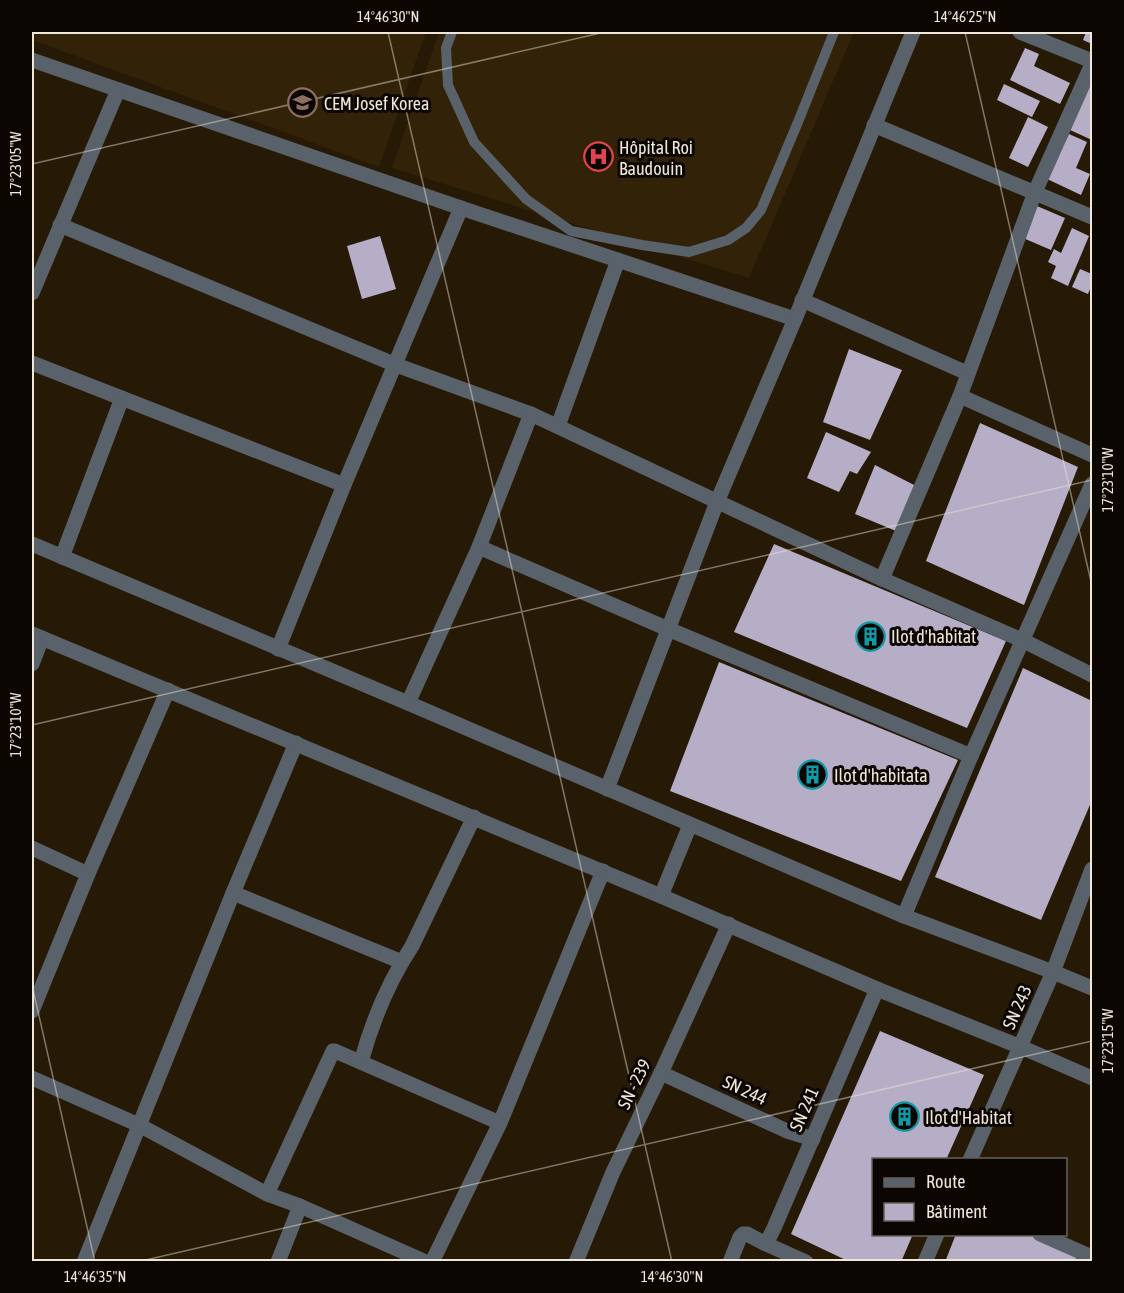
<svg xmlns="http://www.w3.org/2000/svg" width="1124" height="1293" font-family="'Asap Condensed',sans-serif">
	<rect width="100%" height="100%" fill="#261a06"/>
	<g fill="#322207">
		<polygon points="32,32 426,32 379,167 32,40"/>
		<polygon points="439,32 854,32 749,278 392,168"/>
	</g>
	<g fill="#b6adc7">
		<polygon points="1086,32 1092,32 1092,44 1083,40"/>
		<polygon points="1025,48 1039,54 1034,66 1070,83 1060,104 1010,80"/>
		<polygon points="1092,78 1092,140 1070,130"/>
		<polygon points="1004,84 1040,101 1032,117 997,100"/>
		<polygon points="1028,117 1048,127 1028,167 1009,158"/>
		<polygon points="1069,134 1087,142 1076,168 1090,174 1081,195 1045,178"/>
		<polygon points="1037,206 1065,218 1051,250 1023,238"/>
		<polygon points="1072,228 1089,236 1068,286 1051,278 1056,266 1048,262 1054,249 1061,253"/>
		<polygon points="380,236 396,289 362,299 347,246"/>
		<polygon points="1080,269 1092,274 1092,284 1088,294 1072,287"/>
		<polygon points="849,349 902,370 870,440 823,422"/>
		<polygon points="980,423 1078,467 1024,605 926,561"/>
		<polygon points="826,432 871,452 857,474 850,471 839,492 807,478"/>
		<polygon points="875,465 916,486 896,531 855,514"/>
		<polygon points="774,544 1006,641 967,728 734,632"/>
		<polygon points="719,662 958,760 901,881 670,791"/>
		<polygon points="1023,668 1092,701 1092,800 1041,920 935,877"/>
		<polygon points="880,1031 984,1075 946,1160 874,1160 874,1234 913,1234 901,1262 850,1262 791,1234"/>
		<polygon points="956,1234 1030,1234 1078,1255 1075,1262 945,1262"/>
	</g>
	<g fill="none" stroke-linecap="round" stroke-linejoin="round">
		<polyline stroke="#59616a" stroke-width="10" points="452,32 446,48 448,85 474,142 526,199 571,231 642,245 689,252 728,240 746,228 761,210 798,122 834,32"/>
		<g stroke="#59616a" stroke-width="15">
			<polyline points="1020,32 1092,61"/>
			<polyline points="32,60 461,208 795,319"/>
			<polyline points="874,125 1092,217"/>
			<polyline points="60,225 396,365 531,414 882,579 1024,641 1092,675"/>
			<polyline points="32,293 118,90"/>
			<polyline points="802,300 967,373"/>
			<polyline points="32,363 344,485"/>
			<polyline points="960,396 1092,455"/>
			<polyline points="558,426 618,260"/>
			<polyline points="479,547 668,629 971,756"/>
			<polyline points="62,557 122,398"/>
			<polyline points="882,579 960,396 1035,192 1092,64"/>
			<polyline points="278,649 344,485 461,208"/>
			<polyline points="32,664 42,638"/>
			<polyline points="408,703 479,547 531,414"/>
			<polyline points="607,789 717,502 795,319 913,32"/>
			<polyline points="32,848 88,874"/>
			<polyline points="233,893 402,962"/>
			<polyline points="904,916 971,756 1092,484"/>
			<polyline points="32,1011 88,874 168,690"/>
			<path d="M361,1062C372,1022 389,981 412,946L474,817"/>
			<polyline points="661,1073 787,1131 813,1139"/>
			<polyline points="32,1078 139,1125 267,1194 300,1206 426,1262"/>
			<polyline points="970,1160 1053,972 1092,869"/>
			<polyline points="267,1194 333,1051 335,1051 500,1123"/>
			<polyline points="1040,1234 1092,1257"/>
			<polyline points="766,1244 774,1228 877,989"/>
			<polyline points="84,1262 233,893 296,743"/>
			<polyline points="278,1262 300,1206"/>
			<polyline points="432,1262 500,1123 603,871"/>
			<polyline points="576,1262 613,1172 661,1073 729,924"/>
			<polyline points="730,1262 740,1237 743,1234 747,1234 766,1244 806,1262"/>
			<polyline points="925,1262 937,1234"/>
		</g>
		<g stroke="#59616a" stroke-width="15">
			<polyline points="32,544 408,703 904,916 1053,972 1092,988"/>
			<polyline points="32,634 661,896 877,989 1021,1047 1092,1078"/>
			<polyline points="661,896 690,825"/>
		</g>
	</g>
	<path fill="none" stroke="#efe7da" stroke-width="1.5" stroke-opacity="0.45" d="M388,32L672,1262M965,32L1092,586M32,164L605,32M32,725L1092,480M32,985L95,1262M137,1262L1092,1041"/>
	<defs>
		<symbol id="school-ring" viewBox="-11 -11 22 22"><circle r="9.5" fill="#0b0602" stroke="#8d6e63" stroke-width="1.5"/><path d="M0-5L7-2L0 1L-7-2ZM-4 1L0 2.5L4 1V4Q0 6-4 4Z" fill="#8d6e63"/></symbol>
		<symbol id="hospital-ring" viewBox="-11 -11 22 22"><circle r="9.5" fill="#0b0602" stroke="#e0444e" stroke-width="1.5"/><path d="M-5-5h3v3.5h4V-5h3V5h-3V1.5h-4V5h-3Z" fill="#e0444e"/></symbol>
		<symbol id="building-ring" viewBox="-11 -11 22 22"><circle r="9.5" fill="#0b0602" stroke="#0f9aa8" stroke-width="1.5"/><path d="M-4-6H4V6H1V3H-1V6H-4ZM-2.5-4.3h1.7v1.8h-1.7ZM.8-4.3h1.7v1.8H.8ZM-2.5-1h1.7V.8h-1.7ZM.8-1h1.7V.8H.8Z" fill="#0f9aa8"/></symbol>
	</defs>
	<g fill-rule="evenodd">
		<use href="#school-ring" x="286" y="86" width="33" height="33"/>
		<use href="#hospital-ring" x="582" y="140" width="33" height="33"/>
		<use href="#building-ring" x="854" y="620" width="33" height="33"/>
		<use href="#building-ring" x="796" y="758" width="33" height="33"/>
		<use href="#building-ring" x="888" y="1100" width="33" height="33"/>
	</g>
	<g text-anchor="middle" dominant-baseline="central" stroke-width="6" stroke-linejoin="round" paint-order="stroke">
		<g font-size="18" fill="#efe7da" stroke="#0b0602" text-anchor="start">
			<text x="324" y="103">CEM Josef Korea</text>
			<text x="619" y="147">Hôpital Roi<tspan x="619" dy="21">Baudouin</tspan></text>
			<text x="891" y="636">Ilot d'habitat</text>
			<text x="834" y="775">Ilot d'habitata</text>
			<text x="925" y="1117">Ilot d'Habitat</text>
		</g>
		<g font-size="18" fill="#efe7da" stroke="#0b0602">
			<text transform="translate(1017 1007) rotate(-66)">SN 243</text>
			<text transform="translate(634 1084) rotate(-64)">SN - 239</text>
			<text transform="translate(745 1090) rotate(25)">SN 244</text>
			<text transform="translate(804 1109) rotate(-66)">SN 241</text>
		</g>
	</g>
	<rect width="1124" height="1293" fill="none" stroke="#0b0602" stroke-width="66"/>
	<rect x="872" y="1158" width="195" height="78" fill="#0b0602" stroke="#666058" stroke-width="1.5"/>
	<rect x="884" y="1178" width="30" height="9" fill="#59616a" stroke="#666058" stroke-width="1.5"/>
	<text x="926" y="1188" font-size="18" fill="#efe7da">Route</text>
	<rect x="884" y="1203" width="30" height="18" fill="#b6adc7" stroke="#666058" stroke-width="1.5"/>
	<text x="926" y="1218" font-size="18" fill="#efe7da">Bâtiment</text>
	<rect x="33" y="33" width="1058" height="1227" fill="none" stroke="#efe7da" stroke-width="2"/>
	<g font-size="15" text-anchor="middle" fill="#efe7da">
		<text x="388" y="22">14°46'30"N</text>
		<text x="965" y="22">14°46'25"N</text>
		<text transform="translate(16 164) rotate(-90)" y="5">17°23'05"W</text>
		<text transform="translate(1108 480) rotate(-90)" y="5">17°23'10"W</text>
		<text transform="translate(16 725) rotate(-90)" y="5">17°23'10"W</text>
		<text transform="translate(1108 1041) rotate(-90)" y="5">17°23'15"W</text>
		<text x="95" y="1282">14°46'35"N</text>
		<text x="672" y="1282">14°46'30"N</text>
	</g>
</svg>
